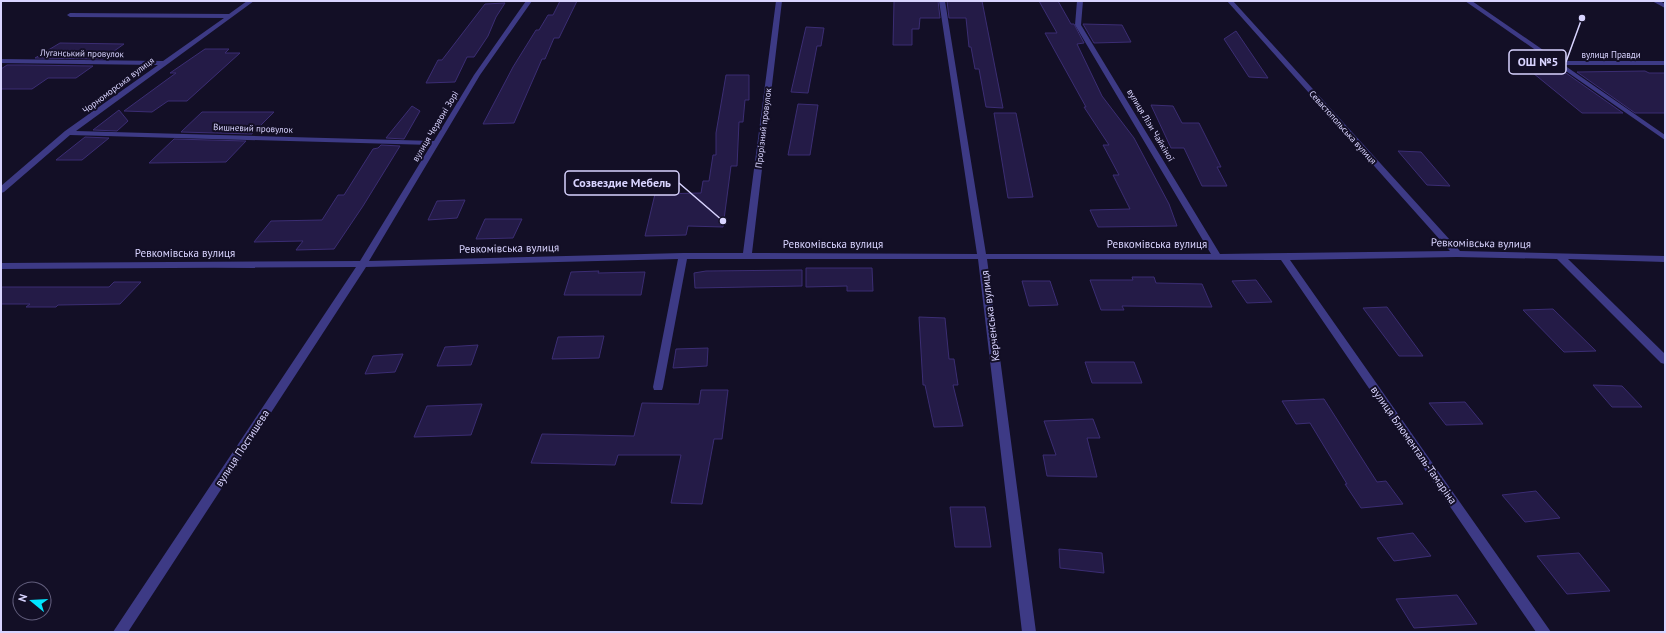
<svg xmlns="http://www.w3.org/2000/svg" width="1666" height="633" font-family="'PT Sans',sans-serif">
	<rect width="100%" height="100%" fill="#130f26"/>
	<g fill="#241b47" stroke="#3b2d73">
		<polygon points="560,1 577,1 559,38 554,38 545,59 542,59 514,123 483,124 513,67 536,30 539,30 548,15 553,15"/>
		<polygon points="894,1 938,1 940,18 920,18 919,29 912,29 912,45 893,45"/>
		<polygon points="947,1 982,1 1003,108 986,107 979,69 975,69 971,47 969,47 966,18 949,18"/>
		<polygon points="1039,1 1058,1 1071,24 1074,24 1084,43 1077,44 1102,96 1134,138 1169,204 1177,226 1098,227 1090,210 1130,209 1113,175 1119,175 1103,145 1109,145 1084,107 1086,107 1045,33 1057,33"/>
		<polygon points="505,3 496,17 488,36 474,57 467,57 455,82 426,83 438,60 442,60 485,4"/>
		<polygon points="1083,24 1122,25 1131,42 1094,43"/>
		<polygon points="806,27 824,28 821,46 817,46 808,93 791,92"/>
		<polygon points="1236,31 1268,78 1249,77 1224,39"/>
		<polygon points="60,43 124,44 103,59 35,58"/>
		<polygon points="205,49 229,49 225,53 240,53 187,101 168,101 152,112 124,111 176,73 170,73"/>
		<polygon points="7,65 24,65 93,66 76,78 48,78 32,89 1,89 1,69"/>
		<polygon points="1645,71 1649,73 1665,73 1665,113 1635,113 1577,72"/>
		<polygon points="1533,73 1566,73 1623,113 1582,113"/>
		<polygon points="726,75 749,75 749,100 745,100 743,122 739,122 737,166 731,166 723,227 688,226 686,235 645,236 655,194 701,193 703,181 709,181 713,155 716,155 716,133"/>
		<polygon points="798,104 818,105 810,155 788,155"/>
		<polygon points="1151,105 1173,106 1182,123 1199,123 1221,167 1217,167 1227,186 1202,186 1184,148 1171,148"/>
		<polygon points="412,106 420,111 404,139 386,138"/>
		<polygon points="119,110 128,121 117,131 93,130"/>
		<polygon points="202,112 274,112 252,134 181,132"/>
		<polygon points="994,113 1016,113 1033,197 1008,198"/>
		<polygon points="85,137 109,138 82,160 56,160"/>
		<polygon points="174,139 246,141 226,162 149,163"/>
		<polygon points="381,145 400,146 363,206 334,249 296,250 303,241 254,242 271,221 322,220 338,195 344,195 373,149 378,148"/>
		<polygon points="1398,151 1421,152 1450,186 1427,185"/>
		<polygon points="465,200 457,218 428,220 437,201"/>
		<polygon points="485,219 522,219 513,238 476,239"/>
		<polygon points="806,268 872,268 873,291 847,291 847,286 806,287"/>
		<polygon points="802,270 802,286 695,288 694,273 706,271"/>
		<polygon points="599,271 598,273 645,272 641,295 564,295 571,272"/>
		<polygon points="1132,277 1154,277 1156,283 1202,284 1212,307 1122,306 1124,310 1101,310 1090,280 1133,280"/>
		<polygon points="1256,280 1272,302 1247,303 1232,281"/>
		<polygon points="1022,281 1050,281 1058,305 1029,306"/>
		<polygon points="114,282 141,282 120,304 58,305 56,307 26,307 30,304 1,304 1,287 109,287"/>
		<polygon points="1387,307 1423,356 1399,356 1363,308"/>
		<polygon points="1553,309 1596,351 1564,352 1523,310"/>
		<polygon points="919,317 945,318 949,359 954,359 958,385 953,385 963,426 934,427 925,385 923,385"/>
		<polygon points="604,336 599,358 552,359 558,337"/>
		<polygon points="478,345 471,365 437,366 445,347"/>
		<polygon points="708,348 707,366 673,368 676,349"/>
		<polygon points="403,354 395,372 365,374 373,356"/>
		<polygon points="1085,362 1134,362 1142,383 1092,383"/>
		<polygon points="1593,385 1622,386 1642,407 1612,407"/>
		<polygon points="701,390 728,390 722,439 714,439 702,504 671,503 681,455 618,455 615,465 531,463 542,434 634,436 642,403 699,404"/>
		<polygon points="1324,399 1377,482 1386,481 1403,504 1361,508 1345,484 1347,484 1310,423 1296,424 1282,401"/>
		<polygon points="1465,402 1483,424 1446,425 1429,403"/>
		<polygon points="482,404 471,435 414,437 427,406"/>
		<polygon points="1093,419 1100,438 1087,438 1097,477 1047,476 1043,455 1056,455 1044,421"/>
		<polygon points="1536,491 1560,518 1525,522 1502,495"/>
		<polygon points="950,507 985,507 991,547 955,547"/>
		<polygon points="1413,533 1431,556 1394,561 1377,538"/>
		<polygon points="1059,549 1102,553 1104,573 1060,568"/>
		<polygon points="1579,553 1610,591 1567,594 1537,556"/>
		<polygon points="1457,595 1477,624 1414,628 1396,599"/>
	</g>
	<g fill="none" stroke-linecap="round" stroke-linejoin="round">
		<g fill="#3d3a85" fill-rule="evenodd">
			<polygon points="247,1 254,1 76,131 434,141 474,75 526,1 532,1 480,75 369,261 683,253 743,253 776,1 782,1 752,253 977,254 939,1 945,1 986,254 1211,254 1075,25 1077,1 1083,1 1081,25 1220,254 1450,251 1227,1 1233,1 1460,251 1665,256 1665,262 1568,259 1665,354 1665,364 1661,363 1557,259 1457,257 1290,260 1551,632 1536,632 1281,260 987,259 1036,632 1022,632 978,259 687,259 663,387 662,390 654,390 653,387 678,259 366,267 128,632 113,632 356,267 1,269 1,263 360,261 431,145 70,135 4,192 1,193 1,186 65,131 158,65 1,63 1,59 163,61 224,18 70,17 67,15 70,13 229,14"/>
			<polygon points="1465,1 1472,1 1559,61 1665,61 1665,65 1564,65 1665,135 1665,140"/>
			<polygon points="1652,1 1660,1 1665,4 1665,8"/>
		</g>
	</g>
	<g text-anchor="middle" dominant-baseline="central" stroke-width="4" stroke-linejoin="round" paint-order="stroke">
		<g font-size="9" fill="#d9d4ff" stroke="#130f26">
			<text transform="translate(82 53) rotate(1)">Луганський провулок</text>
			<text x="1611" y="54">вулиця Правди</text>
			<text transform="translate(118 85) rotate(-37)">Чорноморська вулиця</text>
			<text transform="translate(1151 125) rotate(59)">вулиця Лізи Чайкіної</text>
			<text transform="translate(435 126) rotate(-59)">вулиця Червоні Зорі</text>
			<text transform="translate(1343 127) rotate(48)">Севастопольська вулиця</text>
			<text transform="translate(253 128) rotate(2)">Вишневий провулок</text>
			<text transform="translate(763 128) rotate(-83)">Прорізний провулок</text>
		</g>
		<g font-size="11" fill="#d9d4ff" stroke="#130f26">
			<text transform="translate(1481 243) rotate(1)">Ревкомівська вулиця</text>
			<text x="833" y="244">Ревкомівська вулиця</text>
			<text x="1157" y="244">Ревкомівська вулиця</text>
			<text transform="translate(509 248) rotate(-1)">Ревкомівська вулиця</text>
			<text x="185" y="253">Ревкомівська вулиця</text>
			<text transform="translate(990 316) rotate(-97)">Керченська вулиця</text>
			<text transform="translate(1414 445) rotate(55)">вулиця Блюменталь-Тамаріна</text>
			<text transform="translate(242 448) rotate(-57)">вулиця Постишева</text>
		</g>
	</g>
	<path fill="none" stroke="#d9d4ff" stroke-width="1.5" d="M1582 18L1566 62M723 221L679 183"/>
	<g fill="#d9d4ff" stroke="#130f26" stroke-width="1.5">
		<circle cx="1582" cy="18" r="4"/>
		<circle cx="723" cy="221" r="4"/>
	</g>
	<g fill="#130f26" stroke="#d9d4ff" stroke-width="1.5">
		<rect x="1509" y="50" width="57" height="24" rx="4"/>
		<rect x="565" y="171" width="114" height="24" rx="4"/>
	</g>
	<g font-size="12" text-anchor="middle" font-weight="bold" fill="#d9d4ff">
		<text x="1538" y="66">ОШ №5</text>
		<text x="622" y="187">Созвездие Мебель</text>
	</g>
	<rect width="1666" height="633" fill="none" stroke="#d9d4ff" stroke-width="4"/>
	<g transform="translate(32 601) rotate(288)"><circle r="19" fill="#130f26" stroke="#625e7d"/>
	<path d="M0-3L7 15L0 10L-7 15Z" fill="#00e5ff"/>
	<text y="-6" font-size="11" font-weight="bold" text-anchor="middle" fill="#d9d4ff">N</text>
	</g>
</svg>
